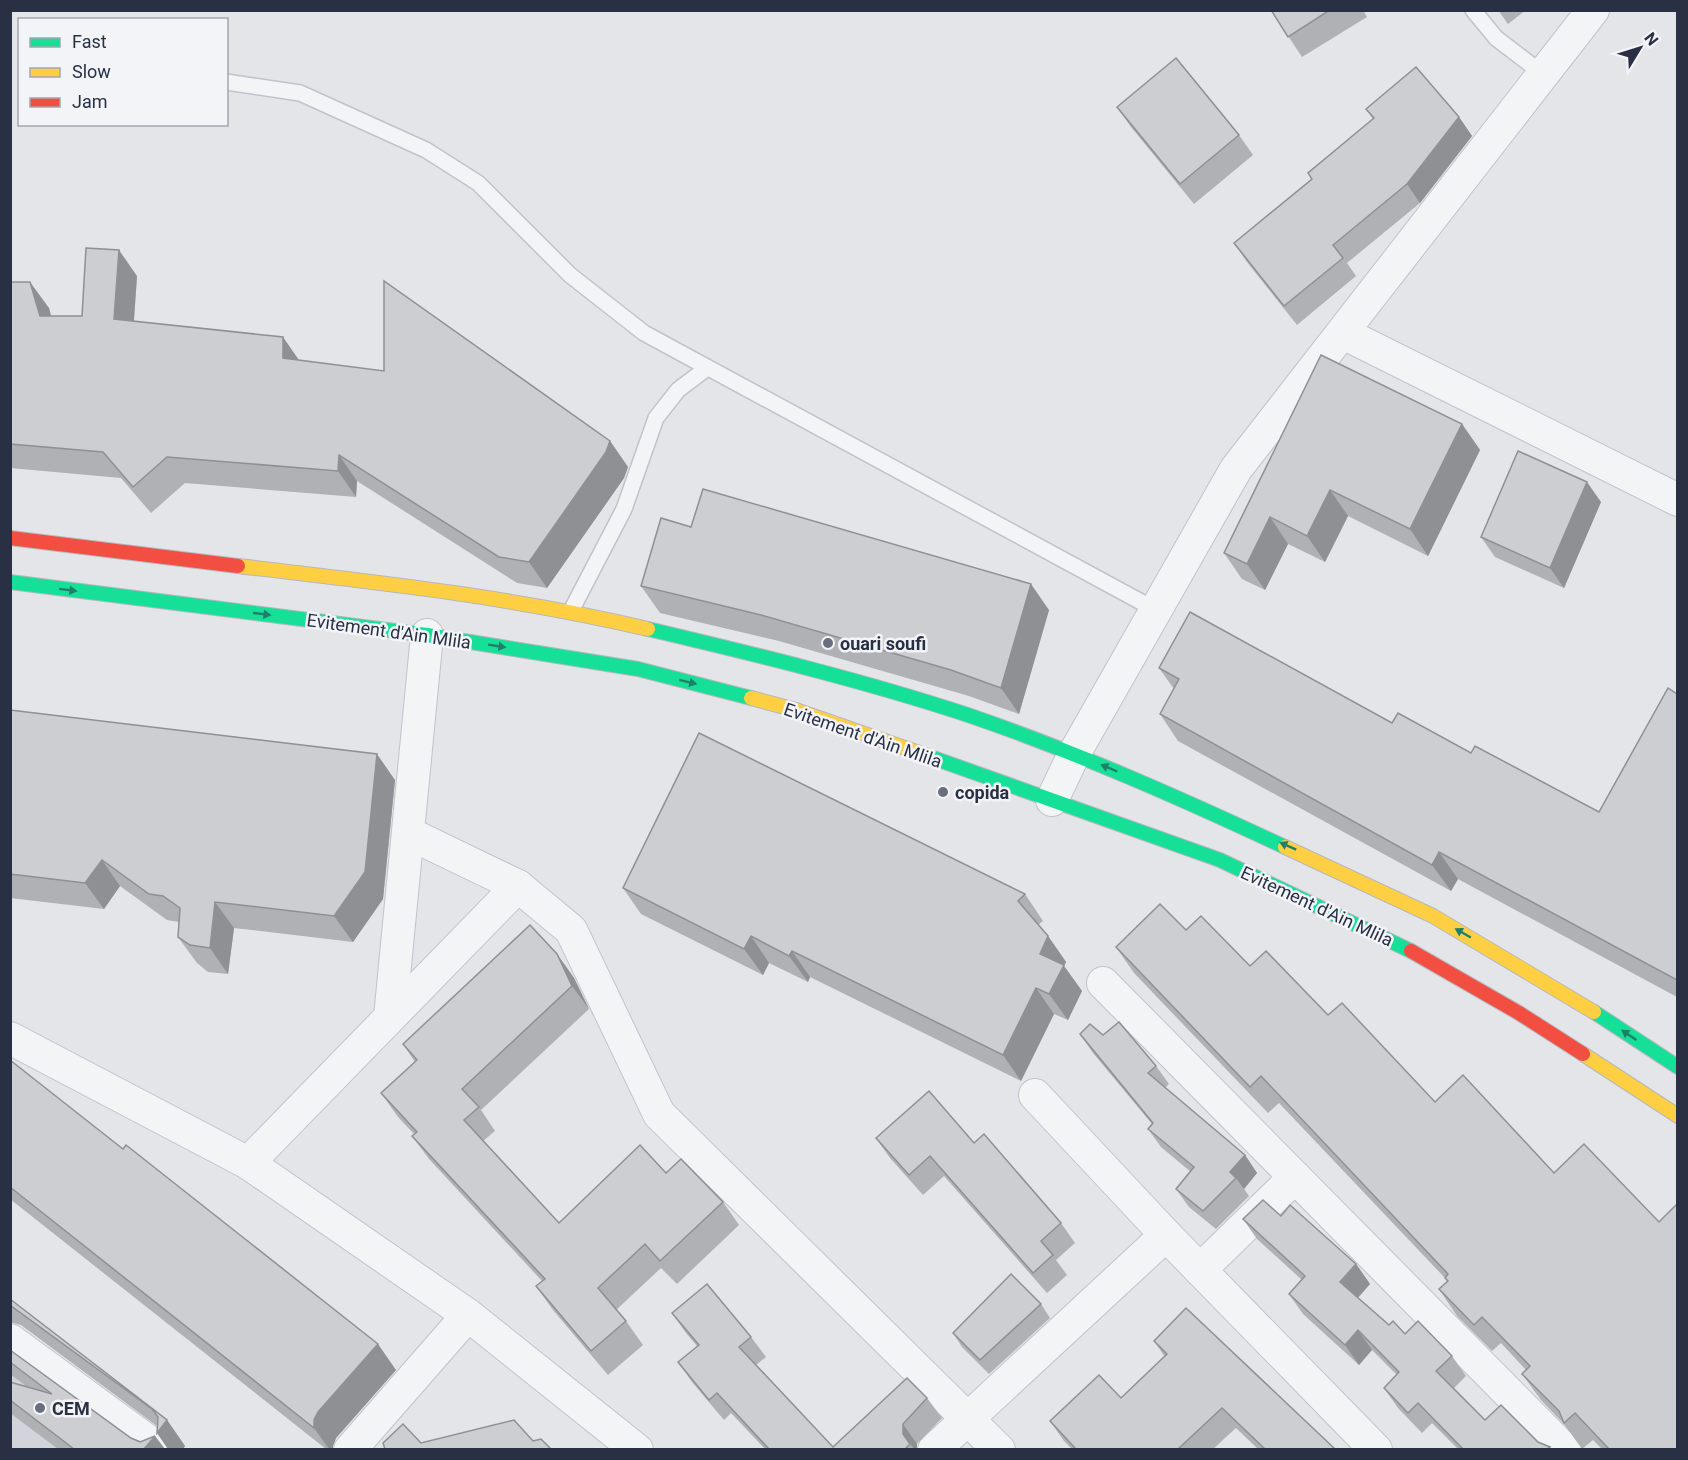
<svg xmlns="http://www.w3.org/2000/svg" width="1688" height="1460" font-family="Roboto,sans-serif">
	<rect width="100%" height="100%" fill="#e4e5e9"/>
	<polygon fill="#d2d4dc" points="11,1366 127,1449 11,1449"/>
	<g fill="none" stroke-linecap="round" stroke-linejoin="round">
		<defs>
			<g id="lane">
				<polyline points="1473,10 1496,38 1543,74"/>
				<polyline points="226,82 300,93 426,150 478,183 570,275 644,333 1156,610"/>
				<polyline points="571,611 624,509 656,418 678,390 707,368"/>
			</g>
			<g id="street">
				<polyline points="1343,333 1678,500"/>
				<polyline points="1052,800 1074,754 1236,469 1593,10"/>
				<polyline points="408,833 518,886 571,930 659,1114 999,1450"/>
				<polyline points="1103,983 1565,1450"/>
				<polyline points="390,1017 427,635"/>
				<polyline points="10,1038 248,1163 468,1315 637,1450"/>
				<polyline points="1035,1095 1166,1235 1376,1450"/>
				<polyline points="248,1163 518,886"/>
				<polyline points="1200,1270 1295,1177"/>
				<polyline points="10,1340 160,1450"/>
				<polyline points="350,1450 468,1315"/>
				<polyline points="934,1450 1166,1235"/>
			</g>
			<g id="fast">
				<polyline points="10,582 427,635 638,669 751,698"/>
				<path d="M648,629C754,654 861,680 965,714C1074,751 1180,798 1285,847"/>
				<polyline points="925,755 1220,860 1411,951"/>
				<polyline points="1594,1012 1678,1067"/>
			</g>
			<g id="slow">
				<path d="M238,566C376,582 513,597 648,629"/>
				<polyline points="751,698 796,710 925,755"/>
				<polyline points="1285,847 1433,916 1594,1012"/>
				<polyline points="1583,1054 1678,1116"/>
			</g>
			<g id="jam">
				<polyline points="10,538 238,566"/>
				<polyline points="1411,951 1519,1013 1583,1054"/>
			</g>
		</defs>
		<use href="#lane" stroke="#c2c3c7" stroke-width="18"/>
		<use href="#street" stroke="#c2c3c7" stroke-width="34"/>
		<use href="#fast" stroke="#b6b8be" stroke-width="16"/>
		<use href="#slow" stroke="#b6b8be" stroke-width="16"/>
		<use href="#jam" stroke="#b6b8be" stroke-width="16"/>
		<use href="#lane" stroke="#f3f4f6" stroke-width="15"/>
		<use href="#street" stroke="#f3f4f6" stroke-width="32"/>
		<use href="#fast" stroke="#16e098" stroke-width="14"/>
		<use href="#slow" stroke="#ffcf43" stroke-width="14"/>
		<use href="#jam" stroke="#f24e42" stroke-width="14"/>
	</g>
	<g fill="#afb1b5">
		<polygon points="1271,10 1363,10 1367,17 1302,57"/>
		<polygon points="1498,10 1526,10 1508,24"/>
		<polygon points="1117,107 1239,135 1253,155 1194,204 1131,127"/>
		<polygon points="1366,109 1459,117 1472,136 1420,203 1347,263 1356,276 1297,325 1247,262 1234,243 1312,179 1308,173 1373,119"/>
		<polygon points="137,276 134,321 299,360 610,441 628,467 624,478 547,588 517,583 357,481 356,497 185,483 151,513 121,478 10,468 10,282 49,308 51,316 82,316"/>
		<polygon points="1321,355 1462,424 1480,450 1428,556 1348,516 1325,562 1288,544 1265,590 1242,579 1224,553"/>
		<polygon points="1601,502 1564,588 1495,557 1481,537"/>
		<polygon points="691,527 1049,610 1019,714 969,696 779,641 660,613 641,586"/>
		<polygon points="1159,668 1392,723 1471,753 1599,812 1677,694 1677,997 1458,879 1451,891 1178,741 1160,714 1174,689"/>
		<polygon points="10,710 395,780 383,899 353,942 234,928 228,974 208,972 197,963 178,937 179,922 167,920 120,886 104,909 10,898"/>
		<polygon points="623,888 1025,894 1043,921 1038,925 1048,936 1066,962 1064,966 1082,991 1068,1020 1054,1014 1021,1081 810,977 808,982 769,963 763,975 641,914"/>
		<polygon points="1116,947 1677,1449 1602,1449 1593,1440 1582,1449 1564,1424 1541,1400 1522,1374 1526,1370 1501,1343 1492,1351 1457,1316 1439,1289 1447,1281 1445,1278 1279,1103 1268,1113 1134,973"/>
		<polygon points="557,954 574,978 589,1009 481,1110 495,1131 483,1141 559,1223 666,1173 723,1202 739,1225 677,1284 661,1268 616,1310 626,1321 643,1345 608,1375 553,1310 536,1286 542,1281 429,1159 412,1136 414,1134 398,1117 381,1093 415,1062 403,1044"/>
		<polygon points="1080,1034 1103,1035 1156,1066 1169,1084 1165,1088 1245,1155 1257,1173 1244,1189 1249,1196 1216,1229 1189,1207 1176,1189 1191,1172 1161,1147 1148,1129 1152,1124 1093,1053"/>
		<polygon points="10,1060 396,1370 336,1438 333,1446 333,1449 326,1449 10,1199"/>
		<polygon points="876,1138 974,1143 1061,1223 1075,1243 1056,1260 1067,1275 1047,1293 944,1176 923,1195 890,1158"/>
		<polygon points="1281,1216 1356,1264 1370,1284 1358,1298 1389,1325 1405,1334 1452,1356 1466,1376 1454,1388 1485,1420 1550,1447 1551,1449 1458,1449 1432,1423 1422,1433 1398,1408 1384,1388 1397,1375 1372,1350 1359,1365 1303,1314 1289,1294 1302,1280 1257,1239 1243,1219"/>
		<polygon points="10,1299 167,1420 185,1446 183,1449 168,1449 157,1433 157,1426 21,1325 10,1322"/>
		<polygon points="1041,1304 1050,1318 989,1374 962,1347 953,1333"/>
		<polygon points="672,1313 751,1337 766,1357 756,1365 833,1447 927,1398 942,1418 917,1444 917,1449 765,1449 731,1413 724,1420 692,1382 678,1362 697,1346 686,1333"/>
		<polygon points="1154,1341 1335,1449 1258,1449 1236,1428 1213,1449 1072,1449 1064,1441 1050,1421 1121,1398 1165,1357"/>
		<polygon points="10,1350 131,1438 165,1449 58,1449 10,1413 10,1382 26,1386 10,1374"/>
	</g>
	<g fill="#8f9093">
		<polygon points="1459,117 1472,136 1420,203 1407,184"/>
		<polygon points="119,250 137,276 132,345 114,319"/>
		<polygon points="30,282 49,308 58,342 40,316"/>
		<polygon points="283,337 301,363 283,358"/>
		<polygon points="1462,424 1480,450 1428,556 1410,529"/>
		<polygon points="610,441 628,467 624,478 547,588 529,562"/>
		<polygon points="339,455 357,481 356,497 338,471"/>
		<polygon points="1587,482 1601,502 1564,588 1550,568"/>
		<polygon points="1330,490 1348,516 1325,562 1307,536"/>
		<polygon points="1270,517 1288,544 1265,590 1247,564"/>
		<polygon points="1031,584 1049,610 1019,714 1001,688"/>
		<polygon points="377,754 395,780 383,899 353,942 334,916"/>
		<polygon points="1439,852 1458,879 1451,891 1432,865"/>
		<polygon points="102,860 120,886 104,909 85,883"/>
		<polygon points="215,902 234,928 228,974 210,948"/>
		<polygon points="751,936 769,963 763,975 744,949"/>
		<polygon points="1048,936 1066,962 1064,966 1082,991 1068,1020 1049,994 1040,954"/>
		<polygon points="792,951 810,977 808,982 789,956"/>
		<polygon points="557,954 574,978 589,1009 572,986"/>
		<polygon points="1036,988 1054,1014 1021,1081 1003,1055"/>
		<polygon points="1245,1155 1257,1173 1244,1189 1236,1178 1230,1172"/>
		<polygon points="1356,1264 1370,1284 1354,1302 1340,1282"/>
		<polygon points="1358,1330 1372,1350 1359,1365 1345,1345"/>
		<polygon points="378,1344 396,1370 336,1438 333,1446 333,1449 329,1449 314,1428 314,1420 318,1412"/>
		<polygon points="167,1420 185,1446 183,1449 168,1449 157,1433"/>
		<polygon points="903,1424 917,1444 917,1449 914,1449 903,1434"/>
		<polygon points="155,1436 165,1449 144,1449"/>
	</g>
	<g fill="#ccced2" stroke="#8f9093" stroke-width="1.5">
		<polygon points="1271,10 1330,10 1288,37"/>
		<polygon points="1176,58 1239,135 1180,184 1117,107"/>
		<polygon points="1416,67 1459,117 1407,184 1333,245 1343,258 1284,306 1234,243 1312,179 1308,173 1374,118 1366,109"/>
		<polygon points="86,248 119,250 114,319 283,337 283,358 384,371 384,281 610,441 606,452 529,562 499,557 339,455 338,471 167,457 133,487 103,452 10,444 10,282 30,282 40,316 82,316"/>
		<polygon points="1321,355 1462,424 1410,529 1330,490 1307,536 1270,517 1247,564 1224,553"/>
		<polygon points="1518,451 1587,482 1550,568 1481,537"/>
		<polygon points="703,489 1031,584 1001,688 951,670 761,615 641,586 661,518 691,527"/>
		<polygon points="1190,612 1392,723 1398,713 1471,753 1475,746 1599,812 1668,688 1677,694 1677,980 1439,852 1432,865 1160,714 1179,679 1159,668"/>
		<polygon points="10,710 377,754 365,872 334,916 215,902 210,948 190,945 178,937 180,908 163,896 149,894 102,860 85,883 10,874"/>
		<polygon points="699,733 1025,894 1018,901 1048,936 1040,954 1064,965 1049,994 1036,988 1003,1055 792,951 789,956 751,936 744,949 623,888"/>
		<polygon points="1160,904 1186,930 1201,916 1250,966 1266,951 1328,1015 1342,1003 1435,1102 1463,1075 1554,1173 1584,1144 1659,1222 1677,1204 1677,1449 1609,1449 1575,1413 1564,1423 1559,1411 1522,1374 1530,1366 1482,1317 1474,1325 1439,1289 1448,1281 1445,1278 1448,1274 1261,1076 1250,1087 1116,947"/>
		<polygon points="530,925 557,954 572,986 462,1089 479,1107 464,1120 559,1223 640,1145 666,1173 681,1159 723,1202 660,1261 645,1244 598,1288 626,1321 591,1351 536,1286 545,1279 412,1136 417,1132 381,1093 417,1060 403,1044"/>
		<polygon points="1119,1022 1156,1066 1148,1073 1245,1155 1230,1172 1236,1178 1203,1211 1176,1189 1194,1167 1148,1129 1153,1123 1080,1034 1090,1024 1103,1035"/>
		<polygon points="10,1060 123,1149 126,1145 378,1344 318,1412 314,1420 314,1428 10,1187"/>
		<polygon points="929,1091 974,1143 984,1134 1061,1223 1041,1241 1053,1255 1033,1273 930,1156 909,1175 876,1138"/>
		<polygon points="1263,1200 1281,1216 1290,1205 1356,1264 1340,1282 1389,1325 1393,1321 1405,1334 1418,1321 1452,1356 1436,1371 1485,1420 1501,1405 1538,1442 1550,1447 1547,1449 1463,1449 1418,1403 1408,1413 1384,1388 1399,1372 1358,1330 1345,1345 1289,1294 1305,1276 1243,1219"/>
		<polygon points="1011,1274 1041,1304 980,1360 953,1333"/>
		<polygon points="707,1284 751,1337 739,1347 833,1447 907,1378 927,1398 903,1424 903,1434 910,1444 905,1449 769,1449 717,1393 709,1400 678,1362 699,1345 672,1313"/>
		<polygon points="10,1299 167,1420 157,1433 158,1417 152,1409 10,1305"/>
		<polygon points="1186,1308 1335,1449 1265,1449 1222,1408 1178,1449 1076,1449 1050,1421 1099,1375 1121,1398 1167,1354 1154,1341"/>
		<polygon points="10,1350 131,1438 140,1442 155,1436 144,1449 74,1449 10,1400 10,1382 52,1394 10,1362"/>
		<polygon points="514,1420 533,1441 541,1439 551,1449 385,1449 383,1443 403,1424 421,1443"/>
	</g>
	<defs><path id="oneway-solid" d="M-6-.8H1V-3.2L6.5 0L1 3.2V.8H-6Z" transform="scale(1.5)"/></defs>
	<g fill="#207f6a">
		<use href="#oneway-solid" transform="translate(68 590) rotate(7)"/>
		<use href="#oneway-solid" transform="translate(262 614) rotate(7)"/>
		<use href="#oneway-solid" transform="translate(497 646) rotate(9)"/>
		<use href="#oneway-solid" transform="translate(688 682) rotate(14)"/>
		<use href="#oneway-solid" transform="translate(1109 768) rotate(-157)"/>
		<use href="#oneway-solid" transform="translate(1288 846) rotate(-156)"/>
		<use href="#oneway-solid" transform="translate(1463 933) rotate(-150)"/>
		<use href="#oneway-solid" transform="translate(1629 1035) rotate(-146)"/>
	</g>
	<g fill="#6a6f7e" stroke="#f2f4f8" stroke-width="2">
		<circle cx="828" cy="643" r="6"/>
		<circle cx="943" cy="792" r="6"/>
		<circle cx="40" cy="1408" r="6"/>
	</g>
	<g text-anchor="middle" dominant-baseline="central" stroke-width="5" stroke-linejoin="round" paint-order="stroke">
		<g font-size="18" fill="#293044" stroke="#f2f4f8">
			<text transform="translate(389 631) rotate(8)">Evitement d'Ain Mlila</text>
			<text transform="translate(863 735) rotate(19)">Evitement d'Ain Mlila</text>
			<text transform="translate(1317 906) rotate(25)">Evitement d'Ain Mlila</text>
		</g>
		<g font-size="18" font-weight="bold" fill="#293044" stroke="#f2f4f8" text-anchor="start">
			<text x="840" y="643">ouari soufi</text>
			<text x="955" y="792">copida</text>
			<text x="52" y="1408">CEM</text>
		</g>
	</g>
	<rect width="1688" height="1460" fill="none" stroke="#293044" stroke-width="24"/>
	<rect x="18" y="18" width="210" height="108" fill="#f2f4f8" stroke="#a2a6b0" stroke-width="1.5"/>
	<rect x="30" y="38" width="30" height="9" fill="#16e098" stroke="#a2a6b0" stroke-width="1.5"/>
	<text x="72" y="48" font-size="18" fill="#293044">Fast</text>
	<rect x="30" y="68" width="30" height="9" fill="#ffcf43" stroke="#a2a6b0" stroke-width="1.5"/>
	<text x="72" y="78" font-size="18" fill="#293044">Slow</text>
	<rect x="30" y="98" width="30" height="9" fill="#f24e42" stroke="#a2a6b0" stroke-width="1.5"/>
	<text x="72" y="108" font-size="18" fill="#293044">Jam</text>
	<g transform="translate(1640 48) rotate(52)" stroke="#f2f4f8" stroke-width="4.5" paint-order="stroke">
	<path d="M0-4.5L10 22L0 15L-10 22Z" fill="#293044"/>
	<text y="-9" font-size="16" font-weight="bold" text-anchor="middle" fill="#293044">N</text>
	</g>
</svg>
